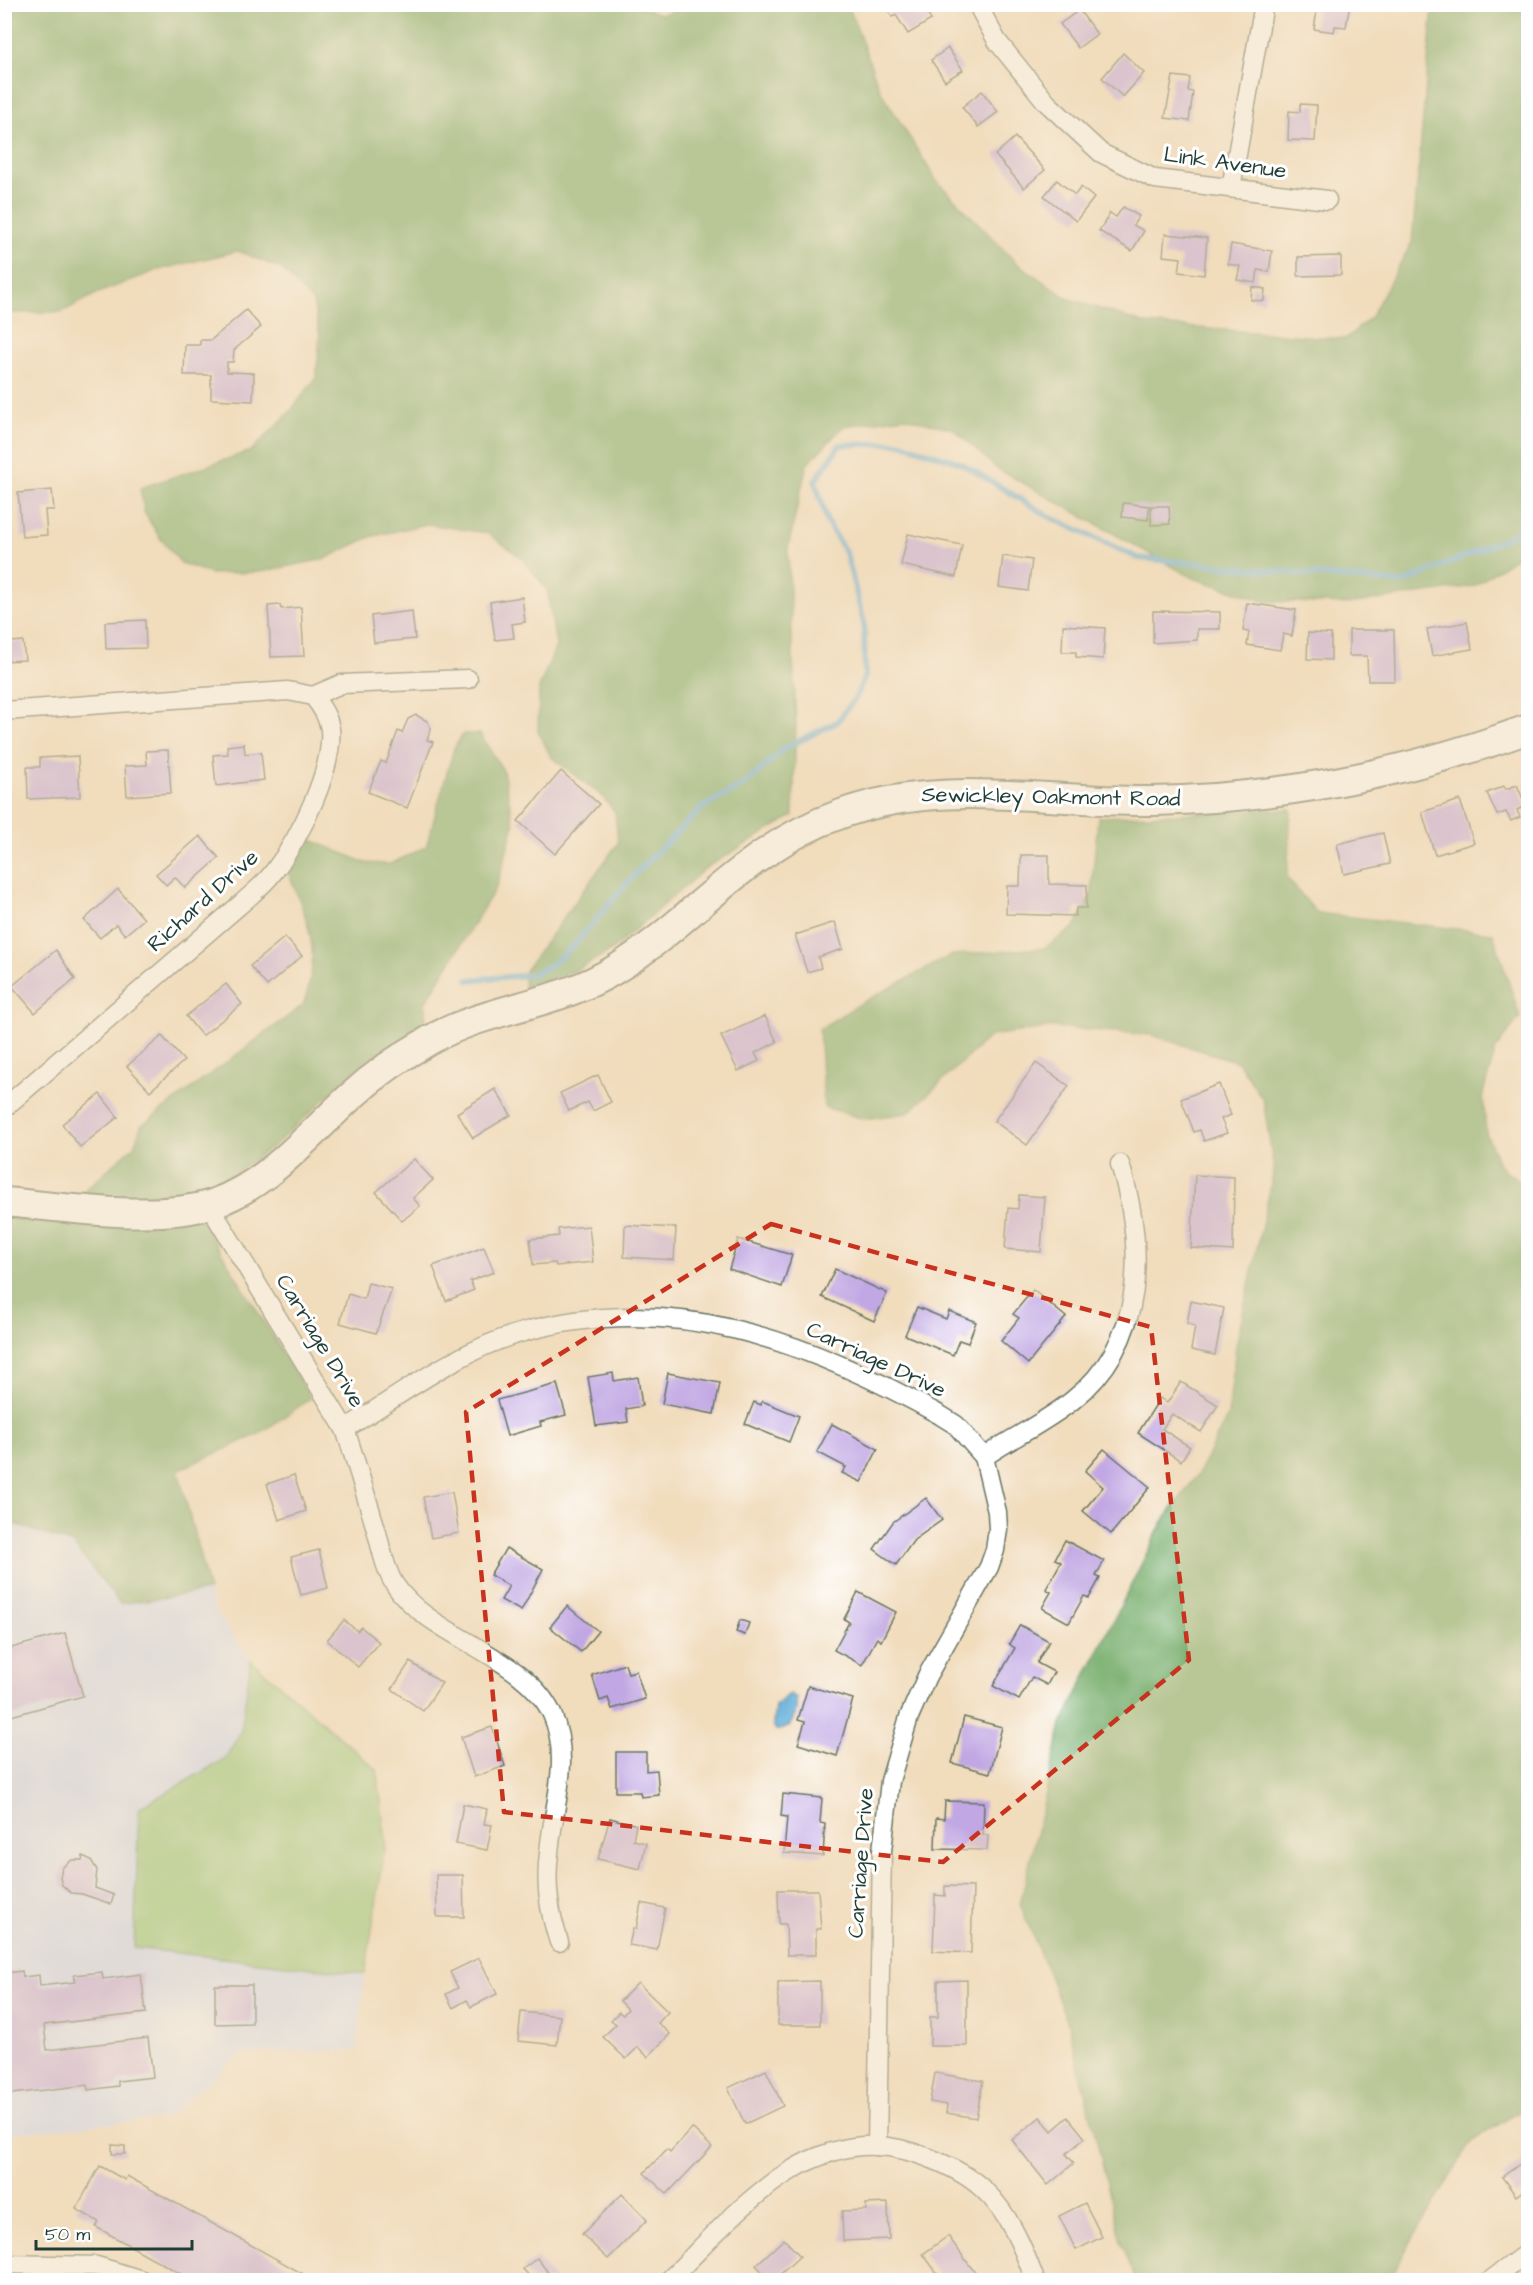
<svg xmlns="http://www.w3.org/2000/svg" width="1533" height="2285" font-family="'Architects Daughter',sans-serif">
	<rect width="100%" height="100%" fill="#fff"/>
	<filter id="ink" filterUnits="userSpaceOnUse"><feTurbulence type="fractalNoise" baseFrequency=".0167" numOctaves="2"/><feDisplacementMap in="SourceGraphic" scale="12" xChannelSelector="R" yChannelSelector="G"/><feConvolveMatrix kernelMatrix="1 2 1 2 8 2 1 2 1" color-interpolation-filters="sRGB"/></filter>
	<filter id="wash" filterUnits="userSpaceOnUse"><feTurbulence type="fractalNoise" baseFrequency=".008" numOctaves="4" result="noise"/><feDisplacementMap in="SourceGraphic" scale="24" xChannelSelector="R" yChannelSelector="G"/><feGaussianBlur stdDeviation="1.35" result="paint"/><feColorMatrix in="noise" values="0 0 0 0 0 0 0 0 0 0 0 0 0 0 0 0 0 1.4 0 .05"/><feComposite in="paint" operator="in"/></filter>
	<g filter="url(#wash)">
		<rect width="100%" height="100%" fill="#f1dcbc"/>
		<polygon fill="#cedafa" points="5,1521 73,1544 120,1604 209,1591 214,1609 251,1660 241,1731 225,1759 139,1808 134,1948 365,1974 357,2050 243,2053 165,2118 5,2134"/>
		<polygon fill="#91c779" stroke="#588256" stroke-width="1.5" points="251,1660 377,1770 386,1842 365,1974 134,1948 139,1808 225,1759 241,1731"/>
		<g fill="#74ac69" stroke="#4a744e" stroke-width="1.5">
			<polygon points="630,4 661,14 700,4 846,5 849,7 880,90 936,180 1017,263 1067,298 1146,324 1345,339 1370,318 1412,242 1433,5 1528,5 1528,549 1474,586 1349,604 1264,601 1193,578 996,468 954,429 904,417 844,426 807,464 788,548 796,722 793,816 707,867 611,951 574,971 524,988 524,972 618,843 615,812 602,796 551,757 538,731 539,688 556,646 547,589 522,558 487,533 427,524 370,537 325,559 260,572 211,574 181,563 160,538 144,512 140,488 251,451 289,413 316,378 320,336 313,302 282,269 238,251 158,270 98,293 62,312 5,313 4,5"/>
			<path d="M463,734H480L503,770L514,825L497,886L425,1003L426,1026L368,1059L275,1145L232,1175L183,1190L311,1398L259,1434L178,1470L209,1591L120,1604L73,1544L5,1521L4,1215L53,1218L134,1146L141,1126L303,1005C325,948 304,912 283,860L297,834L366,863L390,864L426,847L454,748Z"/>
			<polygon points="1291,809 1287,878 1317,913 1493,933 1520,1017 1496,1048 1483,1094 1486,1133 1500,1166 1528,1187 1528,2106 1471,2142 1388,2280 1136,2280 1122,2245 1068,2023 1020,1904 1062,1724 1162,1523 1198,1474 1228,1415 1236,1345 1274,1170 1263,1100 1238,1062 1151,1035 1053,1027 990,1036 908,1113 864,1119 824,1107 819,1029 863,1002 952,955 1044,948 1075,927 1091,895 1098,817"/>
		</g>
		<path fill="#5dabd7" stroke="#3e7486" stroke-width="1.5" d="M790,1694L796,1698C798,1712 793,1731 776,1730L773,1725L775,1706Z"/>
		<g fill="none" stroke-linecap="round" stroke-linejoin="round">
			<polyline stroke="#5dabd7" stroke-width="6" points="468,980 530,975 551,965 575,944 636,873 703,807 745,784 785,748 837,722 856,697 865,676 864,623 846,553 828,524 815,481 840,445 900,443 961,463 1050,517 1138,558 1403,583 1509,537 1528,525"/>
		</g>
		<g id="blocks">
			<g fill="#c1a7e3">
				<polygon points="885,4 922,4 931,20 908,34 896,15 892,17"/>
				<polygon points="1318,4 1350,4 1346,27 1335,26 1334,32 1314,29"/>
				<polygon points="1079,10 1097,34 1078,48 1060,24"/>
				<polygon points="948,48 963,70 945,81 931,60"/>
				<polygon points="1123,53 1144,73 1123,97 1102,78"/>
				<polygon points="1173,76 1190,78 1188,91 1193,92 1189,121 1165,118"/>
				<polygon points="982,91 998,112 978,127 962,107"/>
				<polygon points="1300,104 1317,105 1315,141 1288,140 1289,111 1300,112"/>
				<polygon points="1015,137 1045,170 1024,188 995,155"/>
				<polygon points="1057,180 1075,195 1081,187 1094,198 1076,221 1044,196"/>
				<polygon points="1123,207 1139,216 1133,225 1144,231 1132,251 1099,231 1110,213 1116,217"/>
				<polygon points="1165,234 1207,238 1204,275 1179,272 1181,258 1163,256"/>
				<polygon points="1231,244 1272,251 1269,272 1258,270 1256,283 1237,280 1240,266 1228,264"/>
				<polygon points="1341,256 1341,275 1298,276 1298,257"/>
				<polygon points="1252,287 1265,289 1264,301 1251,300"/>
				<polygon points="246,310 261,327 234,350 233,362 227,362 227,372 254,373 253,401 211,399 211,375 184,375 185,345 200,345 200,340 211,340"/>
				<polygon points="52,490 54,510 45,510 47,535 22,537 18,493"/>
				<polygon points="1123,503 1149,506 1148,520 1122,517"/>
				<polygon points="1151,506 1169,506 1170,524 1151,525"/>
				<polygon points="908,534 962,545 956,577 901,565"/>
				<polygon points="1003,556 1032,560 1028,591 999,587"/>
				<polygon points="522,597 525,622 512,624 514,638 495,640 490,602"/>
				<polygon points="1247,603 1296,610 1292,636 1283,634 1280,650 1247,645 1249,632 1243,631"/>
				<polygon points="280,605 281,609 301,607 304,656 271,657 268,606"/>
				<polygon points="412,611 415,639 374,643 371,616"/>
				<polygon points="1153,611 1220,612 1220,629 1197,629 1197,640 1153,643"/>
				<polygon points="145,620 146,648 106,649 105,622"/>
				<polygon points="1467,622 1472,649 1432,656 1427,629"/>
				<polygon points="1063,625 1105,628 1103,659 1076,657 1076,652 1062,652"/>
				<polygon points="9,630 10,642 23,641 25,660 4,661 4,631"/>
				<polygon points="1349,630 1394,630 1395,681 1368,681 1367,656 1349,656"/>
				<polygon points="1308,633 1331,634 1331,660 1307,659"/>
				<polygon points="416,715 427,721 431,728 427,740 433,742 407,808 368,792 381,761 386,763 398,731 402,733 408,719"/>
				<polygon points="244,744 245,754 261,752 264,780 216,786 213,755 228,754 227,746"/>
				<polygon points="168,750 171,793 127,796 125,766 147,765 146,751"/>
				<polygon points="78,756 80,797 28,799 27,767 40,767 40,758"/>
				<polygon points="561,771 599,804 555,854 518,821"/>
				<polygon points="1517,785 1526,806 1517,810 1520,817 1511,821 1506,812 1497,815 1487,793 1504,786 1506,789"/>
				<polygon points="1460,800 1474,843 1435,855 1422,812"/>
				<polygon points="1383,833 1390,864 1344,874 1337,844"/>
				<polygon points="200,836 219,858 185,888 175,877 166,885 156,874"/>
				<polygon points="1021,855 1049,855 1049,884 1087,885 1086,908 1076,908 1075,916 1006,914 1007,886 1020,886"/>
				<polygon points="118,889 144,919 125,935 116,924 100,938 84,920"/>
				<polygon points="835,922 843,949 818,957 821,968 807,972 795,935"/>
				<polygon points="285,937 302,956 267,986 250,966"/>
				<polygon points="56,950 75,979 35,1013 12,986"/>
				<polygon points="226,984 242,1004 202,1036 186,1016"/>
				<polygon points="765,1016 777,1042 755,1053 759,1061 738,1071 721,1036"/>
				<polygon points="162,1036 184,1061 150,1091 127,1066"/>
				<polygon points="1036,1063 1069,1086 1027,1145 994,1121"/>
				<polygon points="598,1075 611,1102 593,1111 588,1102 569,1111 560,1093"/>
				<polygon points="1219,1084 1231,1115 1221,1119 1227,1133 1204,1141 1200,1130 1194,1132 1181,1099"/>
				<polygon points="495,1089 511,1115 473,1138 457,1113"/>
				<polygon points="100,1094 118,1117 80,1147 62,1124"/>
				<polygon points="414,1159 433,1180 413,1198 420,1206 402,1221 376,1192"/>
				<polygon points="1195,1175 1234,1177 1233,1251 1191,1248"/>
				<polygon points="1019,1195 1045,1197 1041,1252 1005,1249 1008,1208 1018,1209"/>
				<polygon points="625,1225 676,1228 674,1260 624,1257"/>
				<polygon points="589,1226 593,1262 556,1266 555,1263 533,1265 530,1239 559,1236 558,1229"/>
				<polygon points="738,1239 792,1255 782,1287 729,1269"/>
				<polygon points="484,1247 494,1272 470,1281 474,1290 446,1301 433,1266"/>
				<polygon points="835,1269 887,1293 874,1321 822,1297"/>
				<polygon points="368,1283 392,1289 376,1333 340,1323 348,1294 364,1299"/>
				<polygon points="1033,1290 1066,1317 1028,1364 1001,1341 1019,1318 1013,1314"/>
				<polygon points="1191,1301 1224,1308 1215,1355 1191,1350 1195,1326 1187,1324"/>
				<polygon points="917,1307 946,1319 949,1311 976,1322 968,1343 959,1340 953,1355 905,1335"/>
				<polygon points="613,1373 614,1381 638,1377 642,1406 626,1409 628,1422 596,1426 588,1377"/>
				<polygon points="668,1373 720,1383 714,1414 662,1404"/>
				<polygon points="1181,1382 1218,1405 1201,1432 1172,1414 1162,1429 1190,1447 1181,1461 1138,1433 1160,1398 1167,1403"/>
				<polygon points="557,1384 566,1415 540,1422 541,1426 507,1436 497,1400"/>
				<polygon points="762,1401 799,1416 789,1442 745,1424 754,1402 761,1405"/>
				<polygon points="832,1424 878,1449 861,1482 842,1473 846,1467 817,1452"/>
				<polygon points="1104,1449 1150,1487 1111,1534 1083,1511 1103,1487 1085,1471"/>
				<polygon points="294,1475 306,1511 279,1520 267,1484"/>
				<polygon points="452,1492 459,1533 431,1538 423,1497"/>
				<polygon points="926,1498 942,1520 914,1540 896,1565 874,1549 893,1522"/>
				<polygon points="1065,1540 1104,1561 1096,1576 1100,1578 1089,1598 1084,1596 1069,1623 1042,1608 1051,1592 1046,1589 1061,1562 1055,1559"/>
				<polygon points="506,1548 543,1569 521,1611 501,1600 509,1586 490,1575"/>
				<polygon points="319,1550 328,1588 301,1595 291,1557"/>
				<polygon points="858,1592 896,1612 881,1641 877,1638 862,1665 834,1650 849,1622 844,1619"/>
				<polygon points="567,1606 598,1631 581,1652 550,1627"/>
				<polygon points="344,1620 357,1631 361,1627 379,1642 358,1667 327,1640"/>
				<polygon points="740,1620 749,1623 745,1635 736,1632"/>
				<polygon points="1020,1625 1049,1641 1037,1663 1054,1672 1047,1685 1032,1677 1019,1700 993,1686 1015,1648 1009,1644"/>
				<polygon points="65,1633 83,1696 4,1718 4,1650"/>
				<polygon points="410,1662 442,1683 423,1711 392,1689"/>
				<polygon points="625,1664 628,1673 636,1671 645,1699 612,1709 608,1698 600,1701 592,1675"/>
				<polygon points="808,1686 853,1699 837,1756 798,1744 805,1722 798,1720"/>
				<polygon points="964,1717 1002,1727 990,1773 952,1763"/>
				<polygon points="492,1727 505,1766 474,1777 461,1737"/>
				<polygon points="616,1752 646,1752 646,1771 657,1770 659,1795 641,1797 640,1792 616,1792"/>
				<polygon points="783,1794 822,1798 820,1823 825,1824 823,1856 784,1853 787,1817 781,1816"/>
				<polygon points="945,1801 984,1802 983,1835 988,1835 987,1850 935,1849 936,1818 944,1819"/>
				<polygon points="463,1804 487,1809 484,1824 492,1825 487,1850 456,1844"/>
				<polygon points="610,1818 636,1825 633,1840 646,1843 640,1869 598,1859"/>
				<polygon points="83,1856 91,1860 97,1870 95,1888 114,1895 111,1904 82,1894 71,1893 62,1885 60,1878 62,1868 72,1860 82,1860"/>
				<polygon points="436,1875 463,1875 464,1917 437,1917"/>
				<polygon points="945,1886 973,1887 971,1953 933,1951 935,1895 945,1896"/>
				<polygon points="778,1890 818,1890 821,1929 816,1929 816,1955 787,1955 786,1924 779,1924"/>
				<polygon points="641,1903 665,1908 657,1950 629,1945 633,1928 636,1929"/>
				<polygon points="479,1958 497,1994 471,2007 467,2000 453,2008 446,1994 458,1988 450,1972"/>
				<polygon points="22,1971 23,1977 39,1975 40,1986 75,1982 74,1975 102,1972 103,1979 141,1974 146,2013 44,2025 47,2050 148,2038 153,2077 118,2081 118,2086 88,2090 87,2085 4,2095 4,1973"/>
				<polygon points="967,1980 967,2046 930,2046 930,2017 938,2017 938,1981"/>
				<polygon points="820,1981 820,2025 778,2025 778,1982"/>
				<polygon points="638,1983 668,2012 658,2023 670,2034 648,2057 638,2047 626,2059 603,2037 616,2024 611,2020 619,2012 623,2015 628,2009 620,2001"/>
				<polygon points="215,1985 252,1985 252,2023 215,2024"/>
				<polygon points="521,2012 560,2016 557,2045 518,2041"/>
				<polygon points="766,2070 783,2106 745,2124 728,2088"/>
				<polygon points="935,2073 983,2081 976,2118 946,2113 947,2105 930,2102"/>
				<polygon points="1040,2117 1052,2131 1068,2117 1085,2138 1066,2154 1074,2163 1048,2185 1012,2140"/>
				<polygon points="692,2128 712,2147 667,2194 644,2173 667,2149 670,2152"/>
				<polygon points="112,2145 125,2146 125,2154 112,2154"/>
				<polygon points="1528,2158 1528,2187 1516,2196 1502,2177"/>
				<polygon points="100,2166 125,2180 127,2176 314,2280 192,2280 96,2227 99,2222 76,2209"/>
				<polygon points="622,2194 647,2220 608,2259 582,2234"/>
				<polygon points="888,2203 889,2239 843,2241 842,2211 866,2210 866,2204"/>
				<polygon points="1085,2203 1102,2237 1076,2250 1059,2216"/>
				<polygon points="948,2236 976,2274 966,2280 942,2280 923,2254"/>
				<polygon points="784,2239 800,2256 774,2280 770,2280 756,2265"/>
				<polygon points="537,2258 554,2280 533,2280 523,2269"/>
			</g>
		</g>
	</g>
	<g filter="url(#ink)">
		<use href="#blocks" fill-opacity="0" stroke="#687564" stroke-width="1.5"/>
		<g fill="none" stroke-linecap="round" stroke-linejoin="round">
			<defs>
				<g id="minor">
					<polyline points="977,4 997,41 1047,103 1101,153 1155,179 1327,200"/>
					<polyline points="1231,188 1264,4"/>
					<polyline points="313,696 341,684 468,679"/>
					<path d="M4,711L288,691L313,696C321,706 328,716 330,729C334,769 299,839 275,870C266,883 253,893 242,903L4,1108"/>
					<path d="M209,1205L345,1429C401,1395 457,1351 520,1333C671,1289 809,1342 940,1415L956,1425L984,1457L997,1512L998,1529L995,1550L989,1567L927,1676L909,1717L890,1781L882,1851L877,2146"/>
					<path d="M345,1429C356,1462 366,1496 376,1529C381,1547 385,1570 395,1585C428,1636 526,1656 552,1714C572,1760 553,1805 549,1853C545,1885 549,1911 559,1942"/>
					<path d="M984,1457C1013,1437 1046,1422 1073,1400C1147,1341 1145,1247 1120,1164"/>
					<polyline points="4,2264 97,2266 142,2280"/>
					<path d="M669,2280C707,2243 744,2199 790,2171C814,2156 848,2144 876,2146C910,2147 960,2167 984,2190C1009,2213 1024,2250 1035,2280"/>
					<polyline points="1491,2280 1528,2252"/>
				</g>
				<path id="primary" d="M4,1202C64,1207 155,1222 212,1204C266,1186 308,1136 349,1098C373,1076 401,1056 430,1040C488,1007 557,1006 616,969C696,919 746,847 841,814C942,777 1049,803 1154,801C1283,798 1408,773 1528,729"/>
			</defs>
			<use href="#minor" stroke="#687564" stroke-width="21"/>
			<use href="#primary" stroke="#687564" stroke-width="32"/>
			<use href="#minor" stroke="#fff" stroke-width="18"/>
			<use href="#primary" stroke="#fff" stroke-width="28"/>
		</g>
	</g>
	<path d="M0 0H1533V2285H0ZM771,1224L1151,1327L1189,1660L943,1862L504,1812L466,1412Z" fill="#f1dcbc" fill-opacity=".55" fill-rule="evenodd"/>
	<path fill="none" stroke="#c8321e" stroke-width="4.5" stroke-dasharray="12 8" stroke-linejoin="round" d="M771,1224L1151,1327L1189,1660L943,1862L504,1812L466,1412Z"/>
	<g text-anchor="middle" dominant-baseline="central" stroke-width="6" stroke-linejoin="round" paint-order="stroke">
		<g font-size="22" fill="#1f3d34" stroke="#fff">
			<text transform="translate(1225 163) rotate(8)">Link Avenue</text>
			<text transform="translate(1051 797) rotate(1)">Sewickley Oakmont Road</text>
			<text transform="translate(203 901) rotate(-42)">Richard Drive</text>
			<text transform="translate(320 1341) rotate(59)">Carriage Drive</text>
			<text transform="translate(876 1360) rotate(25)">Carriage Drive</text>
			<text transform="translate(861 1863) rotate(-86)">Carriage Drive</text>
		</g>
	</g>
	<rect width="1533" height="2285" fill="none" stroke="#fff" stroke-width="24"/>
	<path d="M36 2240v9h156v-9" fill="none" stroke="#1f3d34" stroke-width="3"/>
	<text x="45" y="2240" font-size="18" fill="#1f3d34" stroke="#ffffff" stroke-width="4.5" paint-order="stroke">50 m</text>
</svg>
